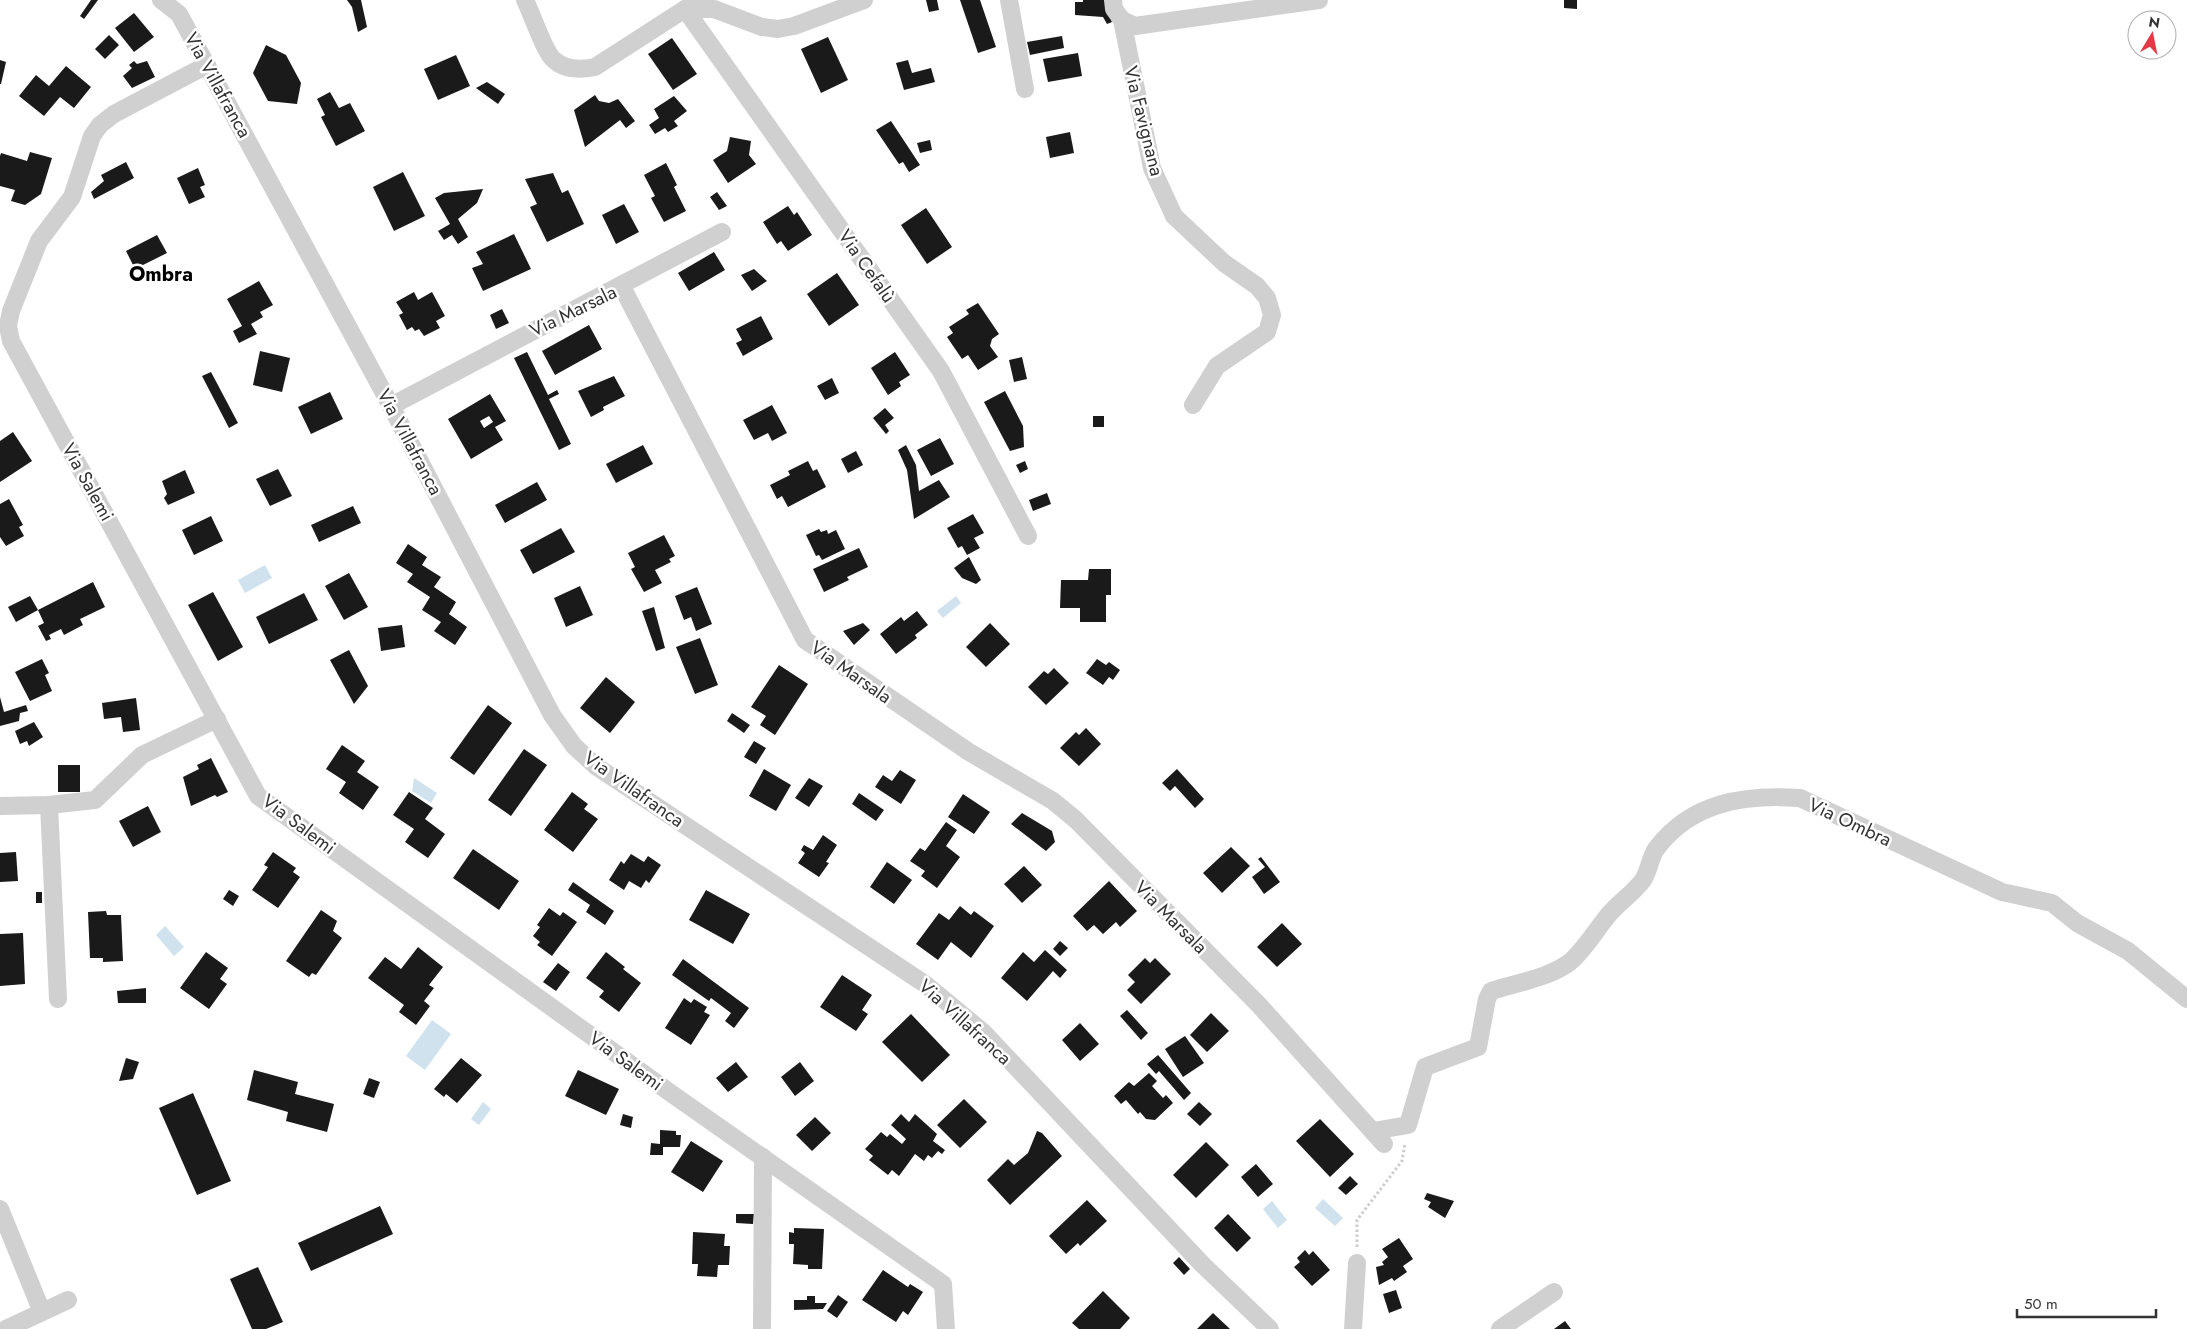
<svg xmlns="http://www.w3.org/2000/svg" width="2187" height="1329" font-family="Jost,sans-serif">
	<rect width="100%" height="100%" fill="#fff"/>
	<g fill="#cfe2ee">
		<polygon points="265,565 272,578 245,593 238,580"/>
		<polygon points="956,596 961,603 943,618 937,611"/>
		<polygon points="414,778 437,793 431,803 412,791"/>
		<polygon points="165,926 184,947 174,956 156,935"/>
		<polygon points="432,1020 451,1034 425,1070 406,1056"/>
		<polygon points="483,1102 491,1109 479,1125 471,1119"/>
		<polygon points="1323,1199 1343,1218 1335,1226 1315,1208"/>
		<polygon points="1272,1201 1287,1220 1278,1228 1263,1209"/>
	</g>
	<g fill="#1a1a1a" fill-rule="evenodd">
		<polygon points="91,0 98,0 84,19 80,16"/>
		<polygon points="347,0 361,0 367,27 358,32 352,7"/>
		<polygon points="926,0 937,0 939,10 929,12"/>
		<polygon points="960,0 980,0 996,47 978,53"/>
		<polygon points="1083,0 1106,0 1105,3 1112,22 1107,24 1103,17 1075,15 1075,2 1083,2"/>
		<polygon points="1564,0 1577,0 1577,9 1564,8"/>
		<polygon points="134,13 154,37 134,52 115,28"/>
		<polygon points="109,35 119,45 105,59 95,49"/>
		<polygon points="1062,36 1064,48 1030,55 1027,42"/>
		<polygon points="828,37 848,80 821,93 801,49"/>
		<polygon points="672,38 697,74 673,90 648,54"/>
		<polygon points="266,45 286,55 301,83 297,104 268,101 253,73"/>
		<polygon points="1078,53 1082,76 1048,82 1043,59"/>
		<polygon points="456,55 470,86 438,100 424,69"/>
		<polygon points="0,60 6,62 1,84 0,84"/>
		<polygon points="908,60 912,73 931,68 935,82 904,90 896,63"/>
		<polygon points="134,61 137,64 147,61 155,77 132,88 123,76 132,68 129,65"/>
		<polygon points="66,66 91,87 74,108 60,97 44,116 19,96 36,75 49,86"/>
		<polygon points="487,82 505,94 498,104 476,88"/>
		<polygon points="330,92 339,108 350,103 365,131 336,146 321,117 325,115 317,99"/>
		<polygon points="595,95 599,101 609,103 618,99 635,121 626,128 620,120 585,147 574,110"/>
		<polygon points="674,96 687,111 674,121 678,126 668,132 665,128 655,134 649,125 659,118 654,109"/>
		<polygon points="891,121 920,165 909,172 903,162 899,164 876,130"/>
		<polygon points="1070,132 1074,153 1050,158 1046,137"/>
		<polygon points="730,137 751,141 749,155 756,164 728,183 713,160 727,151"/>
		<polygon points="930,140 932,150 920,153 917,143"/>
		<polygon points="30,152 52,158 41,194 25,205 11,201 15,190 0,186 0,156 1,153 27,161"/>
		<polygon points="126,162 134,178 94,199 91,192 104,181 101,175"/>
		<polygon points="666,163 677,185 674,187 686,211 664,222 651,198 655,196 644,175"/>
		<polygon points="198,168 205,185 200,187 205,197 189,204 177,178"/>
		<polygon points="403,172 425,216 394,231 373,187"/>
		<polygon points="553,173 562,193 568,190 584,224 547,242 530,207 537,204 525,179"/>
		<polygon points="483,189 477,203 458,219 468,237 458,244 452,235 444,240 438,231 450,224 435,198 444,193"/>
		<polygon points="717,192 727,206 719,210 710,197"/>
		<polygon points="624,204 639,232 616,244 602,215"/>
		<polygon points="788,206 794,215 797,212 812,235 788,251 781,241 777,244 763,222"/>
		<polygon points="926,208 952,247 927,264 901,225"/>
		<polygon points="514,234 531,269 483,291 472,268 483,264 476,252"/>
		<polygon points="157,235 167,253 135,269 126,251"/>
		<polygon points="714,252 725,270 689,291 678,273"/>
		<polygon points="754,269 767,281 752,291 741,275"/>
		<polygon points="837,273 859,305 829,326 807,294"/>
		<polygon points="259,281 273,305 260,312 263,317 251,324 257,334 239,343 233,331 242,326 227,299"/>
		<polygon points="414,292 418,300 432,292 445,316 436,321 440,328 424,336 419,329 415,331 412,327 407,330 399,315 403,313 396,302"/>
		<polygon points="978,303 999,334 992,339 990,346 998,357 978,370 968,355 962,359 947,337 953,333 949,327 969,314 966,310"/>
		<polygon points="502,309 509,323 496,329 490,315"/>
		<polygon points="761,316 773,339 743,356 736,343 742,340 736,329"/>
		<polygon points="589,325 602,349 555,375 542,351"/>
		<polygon points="260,351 290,358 282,392 253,385"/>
		<polygon points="527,352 548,395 557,390 559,394 549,399 571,444 559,450 514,358"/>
		<polygon points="895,352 910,375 899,382 901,386 888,395 871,368"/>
		<polygon points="1022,357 1027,379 1014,382 1009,360"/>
		<polygon points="211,372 238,423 229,428 202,376"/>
		<polygon points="614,376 625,396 603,407 604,410 591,417 578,391"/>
		<polygon points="832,378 839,393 825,400 817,386"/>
		<polygon points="1005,391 1023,426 1024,447 1010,451 984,402"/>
		<polygon points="330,392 343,419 311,434 298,407"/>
		<path d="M490,394L506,421L495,427L503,440L471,459L448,419ZM489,416L493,422L484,428L480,421Z"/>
		<polygon points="772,405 787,433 772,441 768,433 754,440 743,420"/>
		<polygon points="885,408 894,418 885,425 889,431 886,434 873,418"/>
		<rect x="1093" y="416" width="11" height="11"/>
		<polygon points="13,432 32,461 0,482 0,441"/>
		<polygon points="940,438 954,464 931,476 917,450"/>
		<polygon points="643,445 653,464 616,483 606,464"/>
		<polygon points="906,445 916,465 919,491 939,480 950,497 914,519 907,470 898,450"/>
		<polygon points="856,451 863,465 848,473 841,459"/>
		<polygon points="808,461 813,471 817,469 826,487 788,507 782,496 777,499 770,485 790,475 788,471"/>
		<polygon points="1025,461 1028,469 1020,473 1016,465"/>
		<polygon points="278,469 292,496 270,506 256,479"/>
		<polygon points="185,470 195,493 168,505 164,498 167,494 162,481"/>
		<polygon points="537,482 547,500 505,523 495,505"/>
		<polygon points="1047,493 1051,504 1033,511 1029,500"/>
		<polygon points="9,499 23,525 19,527 24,536 6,546 0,537 0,504"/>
		<polygon points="353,506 361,523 319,542 311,525"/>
		<polygon points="973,514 984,533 974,538 980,548 967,555 962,546 958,548 947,528"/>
		<polygon points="211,516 223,541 194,555 182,530"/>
		<polygon points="561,528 575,552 533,574 520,550"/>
		<polygon points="819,529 821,532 827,530 828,534 836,530 845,549 822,560 819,555 816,556 806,535"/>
		<polygon points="664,535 675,556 669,559 671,562 655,570 662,583 644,592 631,569 635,567 628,553"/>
		<polygon points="408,544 427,557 422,565 441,577 434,587 456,602 449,614 467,627 455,645 434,631 441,622 422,610 430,597 407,582 413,574 396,563"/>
		<polygon points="859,548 868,567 847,577 849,580 824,592 813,569"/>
		<polygon points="969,557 981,580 976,584 962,578 954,568"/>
		<polygon points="1089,569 1111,569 1111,595 1106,595 1106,622 1080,622 1080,608 1060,608 1061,580 1088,580"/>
		<polygon points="349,573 368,607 344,620 325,586"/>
		<polygon points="93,582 105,607 80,619 83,625 64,635 61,629 49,635 51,639 46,641 38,626 44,623 38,610"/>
		<polygon points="580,586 593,615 566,627 554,598"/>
		<polygon points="697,587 712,624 696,631 691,617 684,620 675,596"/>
		<polygon points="213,592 243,647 218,661 188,605"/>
		<polygon points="304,593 318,620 269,644 256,617"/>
		<polygon points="30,596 38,610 16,622 8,607"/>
		<polygon points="654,607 665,648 656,651 642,611"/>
		<polygon points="917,611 928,625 915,635 917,638 896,654 880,634 901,617 904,621"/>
		<polygon points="863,623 870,630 854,645 843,631"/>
		<polygon points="990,623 1010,644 986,667 966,647"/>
		<polygon points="402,625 405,647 381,651 378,628"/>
		<polygon points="700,638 718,685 695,694 676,647"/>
		<polygon points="349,650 368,686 354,704 330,660"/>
		<polygon points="42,659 49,673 45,675 52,691 30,701 15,672"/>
		<polygon points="1097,659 1106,665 1109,662 1120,670 1113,680 1109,677 1103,685 1086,673"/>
		<polygon points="779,665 808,684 775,735 760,725 766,716 751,707"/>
		<polygon points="1054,668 1069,683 1046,705 1028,687 1044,671 1048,674"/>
		<polygon points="606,677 635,702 610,733 580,708"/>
		<polygon points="0,697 4,712 26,705 28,711 20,713 19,721 0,726"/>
		<polygon points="136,698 140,730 123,732 121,717 104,719 102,703"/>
		<polygon points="488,705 512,723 474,775 450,758"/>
		<polygon points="732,713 750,725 744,733 727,721"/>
		<polygon points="34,722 43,737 29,746 27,741 20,744 15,731"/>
		<polygon points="1086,728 1101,744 1079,766 1060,748 1076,732 1079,735"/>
		<polygon points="754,741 766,748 756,764 744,757"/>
		<polygon points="342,745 365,761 357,772 379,787 363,810 339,793 346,782 326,769"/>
		<polygon points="524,749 547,765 511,816 488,800"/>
		<polygon points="211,758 228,792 217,797 215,795 191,806 183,777 199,769 197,765"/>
		<rect x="58" y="765" width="22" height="27"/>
		<polygon points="764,769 791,785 776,811 749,796"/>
		<polygon points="1177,769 1204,799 1195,808 1175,786 1170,791 1162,783"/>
		<polygon points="900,770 916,780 901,804 875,787 883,775 892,781"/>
		<polygon points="809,778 823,786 809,807 795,798"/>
		<polygon points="409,792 433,808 425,819 445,834 428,858 405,842 414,829 393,815"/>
		<polygon points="572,792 588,804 584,809 598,819 573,852 544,830"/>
		<polygon points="859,793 884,810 876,821 852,804"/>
		<polygon points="963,794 990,812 974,834 948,817"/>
		<polygon points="148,806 161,832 133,847 119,821"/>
		<polygon points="1022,813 1052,831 1055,842 1046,851 1011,824"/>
		<polygon points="946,822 957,830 946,846 960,857 937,888 921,876 925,871 910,861 920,848 925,851"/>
		<polygon points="823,835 837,845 826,862 829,863 819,877 798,863 805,853 801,850 804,845 813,850"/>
		<polygon points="1231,847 1250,866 1222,893 1203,873"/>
		<polygon points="473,849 519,881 499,910 453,878"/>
		<polygon points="16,852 18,881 0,882 0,853"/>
		<polygon points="273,852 296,868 293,872 300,877 278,908 252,890 268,867 264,865"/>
		<polygon points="631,854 644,862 648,856 661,865 649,883 646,880 641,888 629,881 624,890 609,880 621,861 624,864"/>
		<polygon points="1261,857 1280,882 1264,894 1252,877 1265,867 1258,859"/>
		<polygon points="887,862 912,880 894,904 870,887"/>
		<polygon points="1024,866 1042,885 1022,903 1004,884"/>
		<polygon points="1109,881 1137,911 1120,927 1116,922 1103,934 1094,925 1087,931 1073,916"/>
		<polygon points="573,882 614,911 605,925 586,912 590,905 568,890"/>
		<polygon points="229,890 239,896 233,906 223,899"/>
		<polygon points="706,890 750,914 733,944 689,920"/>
		<rect x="36" y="892" width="6" height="11"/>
		<polygon points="960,906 971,915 974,911 994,926 971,958 951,942 938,960 916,944 939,913 949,920"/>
		<polygon points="549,908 560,916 563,912 577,922 552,956 537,945 540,942 533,936 540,927 537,925"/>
		<polygon points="321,910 337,921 333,931 342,938 316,975 312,973 309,977 286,961"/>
		<polygon points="106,911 107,915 121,915 123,961 103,962 103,958 90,958 88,912"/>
		<polygon points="1282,923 1302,944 1277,967 1257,947"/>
		<polygon points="23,933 25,984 0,986 0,934"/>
		<polygon points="1060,941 1068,948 1060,956 1053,949"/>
		<polygon points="418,947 443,967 429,985 434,988 424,1001 430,1006 416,1025 399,1012 404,1005 368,978 385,957 401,969"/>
		<polygon points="1045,950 1067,970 1060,978 1053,971 1027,1001 1001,978 1023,952 1034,962"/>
		<polygon points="206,952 228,968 220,979 227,984 209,1009 180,988"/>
		<polygon points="606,952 625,967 623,969 641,983 619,1012 599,997 604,991 586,978"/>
		<polygon points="1145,958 1150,963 1155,958 1171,974 1141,1004 1127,990 1135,982 1128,975"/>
		<polygon points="683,959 749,1008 734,1028 725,1021 731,1013 711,998 709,1001 672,975"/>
		<polygon points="558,963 570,972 556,991 543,982"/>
		<polygon points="842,975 872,995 862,1010 868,1014 856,1031 820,1007"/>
		<polygon points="146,988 146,1003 118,1003 117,991"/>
		<polygon points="684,998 691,1003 694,999 707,1007 704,1012 710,1015 691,1045 665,1028"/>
		<polygon points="1127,1010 1148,1033 1141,1040 1120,1016"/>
		<polygon points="1211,1013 1229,1031 1207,1052 1190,1035"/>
		<polygon points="911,1014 950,1055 922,1082 882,1042"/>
		<polygon points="1080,1023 1099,1044 1080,1061 1062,1040"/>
		<polygon points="1185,1036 1204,1063 1183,1077 1165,1049"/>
		<polygon points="1158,1055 1191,1093 1184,1100 1159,1071 1156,1074 1147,1064"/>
		<polygon points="126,1058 139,1062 133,1079 119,1081"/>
		<polygon points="461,1058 482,1075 457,1103 446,1094 444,1097 434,1089"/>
		<polygon points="736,1062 748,1077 728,1092 716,1078"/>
		<polygon points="800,1062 814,1081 795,1096 781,1077"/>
		<polygon points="254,1070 298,1082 295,1094 334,1104 327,1132 286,1121 288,1112 247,1100"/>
		<polygon points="578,1070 619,1089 606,1115 565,1096"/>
		<polygon points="1149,1073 1157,1081 1152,1086 1163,1098 1166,1095 1173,1103 1155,1120 1146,1119 1140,1112 1138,1114 1126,1100 1121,1104 1114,1096 1129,1082 1134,1086"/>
		<polygon points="369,1078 380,1082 374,1098 363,1094"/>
		<polygon points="193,1093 231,1181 197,1195 159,1108"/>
		<polygon points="964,1099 987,1122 960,1148 937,1125"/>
		<polygon points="1199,1102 1212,1114 1200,1126 1187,1114"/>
		<polygon points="623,1114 633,1117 631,1128 620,1125"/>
		<polygon points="901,1114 909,1122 915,1114 937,1134 933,1141 945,1150 942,1154 938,1151 932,1158 928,1155 924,1161 915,1154 899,1176 892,1170 888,1175 869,1160 873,1156 865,1149 881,1132 887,1137 890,1134 902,1144 906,1139 891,1125"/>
		<polygon points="815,1117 831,1133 812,1151 796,1135"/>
		<polygon points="1320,1119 1354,1154 1330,1177 1296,1141"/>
		<polygon points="660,1130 676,1131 676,1135 681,1135 680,1147 663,1147 663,1155 650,1155 651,1143 660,1144"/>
		<polygon points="1037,1131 1042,1133 1062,1156 1010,1205 987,1180 1008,1159 1014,1165 1028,1153"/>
		<polygon points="691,1141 723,1161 703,1192 671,1172"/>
		<polygon points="1206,1142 1229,1165 1196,1198 1173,1175"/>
		<polygon points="1256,1164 1273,1184 1258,1197 1241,1177"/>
		<polygon points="1350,1176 1358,1184 1346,1195 1338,1188"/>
		<polygon points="1427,1193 1454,1201 1445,1218 1428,1207 1431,1202 1424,1199"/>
		<polygon points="1087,1200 1107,1221 1080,1246 1078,1243 1066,1254 1049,1236"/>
		<polygon points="380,1206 393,1234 311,1271 298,1243"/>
		<polygon points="736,1214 754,1214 753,1224 736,1223"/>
		<polygon points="1228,1214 1251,1238 1237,1252 1214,1228"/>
		<polygon points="794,1228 824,1229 822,1269 808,1269 808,1265 793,1264 794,1244 789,1244 789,1232 794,1233"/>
		<polygon points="693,1232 725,1234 724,1246 730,1246 729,1265 718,1265 717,1277 697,1276 698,1264 692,1264"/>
		<polygon points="1399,1238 1413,1259 1403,1266 1407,1272 1394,1281 1392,1278 1379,1285 1376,1267 1384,1265 1382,1262 1388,1257 1382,1249"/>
		<polygon points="1305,1250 1309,1255 1313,1251 1330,1270 1312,1286 1294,1267 1300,1262 1297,1258"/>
		<polygon points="1179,1257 1190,1269 1184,1275 1173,1263"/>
		<polygon points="258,1267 283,1322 266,1329 252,1329 230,1279"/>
		<polygon points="883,1270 908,1287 910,1284 923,1292 908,1315 903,1311 896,1322 862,1300"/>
		<polygon points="1396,1290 1402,1308 1389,1313 1383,1294"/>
		<polygon points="1103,1291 1130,1318 1120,1329 1079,1329 1072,1323"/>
		<polygon points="838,1295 848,1302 837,1318 827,1311"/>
		<polygon points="807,1296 815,1296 815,1303 827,1303 823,1309 794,1310 794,1300 807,1300"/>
		<polygon points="1213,1313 1230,1329 1197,1329"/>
		<polygon points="1565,1321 1571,1329 1554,1329"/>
	</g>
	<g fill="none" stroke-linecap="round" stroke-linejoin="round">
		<polyline stroke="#cdcdcd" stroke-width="3" stroke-dasharray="2.5 2.5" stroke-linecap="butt" points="1357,1247 1357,1220 1402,1161 1405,1143"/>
		<g stroke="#d0d0d0" stroke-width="18">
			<polyline points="161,0 179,14 391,406 552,715 574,746 597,767 925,984 983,1032 1203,1265 1270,1329"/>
			<path d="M525,0C531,12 545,53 554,60C565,70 581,70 595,67L685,9H714L762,27L778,29L794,26L864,0"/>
			<polyline points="1009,0 1025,89"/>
			<polyline points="1113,0 1114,9 1122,20 1152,168 1174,216 1224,263 1257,286 1267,298 1272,315 1267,332 1217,366 1193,405"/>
			<polyline points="685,9 941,371 1028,536"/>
			<polyline points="1122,20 1135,26 1319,0"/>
			<polyline points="207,65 114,114 100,125 92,136 72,197 39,241 11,311 8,326 11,341 258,796 672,1094 943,1284 946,1329"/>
			<polyline points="621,285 722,232"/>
			<polyline points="391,406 621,285 805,640 969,752 1053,801 1076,820 1259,1005 1384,1144"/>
			<polyline points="49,805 58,999"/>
			<polyline points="0,806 49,805 95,800 142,755 217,719"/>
			<path d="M1373,1131L1408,1125L1425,1067L1478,1047L1487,999L1491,991C1516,983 1549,978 1570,962C1584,950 1594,933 1606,918C1616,904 1632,895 1643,880C1649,871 1650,858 1656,849C1691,802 1745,794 1800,798L2002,892L2052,903L2077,923L2128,951L2187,999"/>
			<polyline points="0,1209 42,1312"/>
			<polyline points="6,1329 68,1300"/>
			<polyline points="762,1329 763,1157"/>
			<polyline points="1353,1329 1357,1263"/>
			<polyline points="1500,1329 1554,1292"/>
		</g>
	</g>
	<g text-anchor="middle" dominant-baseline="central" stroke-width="5" stroke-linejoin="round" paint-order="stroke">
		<g font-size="19" fill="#333" stroke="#fff">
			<text transform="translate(218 85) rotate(61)">Via Villafranca</text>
			<text transform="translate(1144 121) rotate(76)">Via Favignana</text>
			<text transform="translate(867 266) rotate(55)">Via Cefalù</text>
			<text transform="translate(573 311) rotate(-26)">Via Marsala</text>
			<text transform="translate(410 442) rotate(62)">Via Villafranca</text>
			<text transform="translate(88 482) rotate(61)">Via Salemi</text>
			<text transform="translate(851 672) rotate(35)">Via Marsala</text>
			<text transform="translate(634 789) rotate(35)">Via Villafranca</text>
			<text transform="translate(1850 822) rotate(25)">Via Ombra</text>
			<text transform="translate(299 824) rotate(37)">Via Salemi</text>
			<text transform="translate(1171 917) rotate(45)">Via Marsala</text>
			<text transform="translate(965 1022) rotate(42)">Via Villafranca</text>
			<text transform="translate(626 1061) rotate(36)">Via Salemi</text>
		</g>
		<g font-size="20" font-weight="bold" fill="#000" stroke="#fff">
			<text x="161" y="274">Ombra</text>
		</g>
	</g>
	<g transform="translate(2152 35) rotate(10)"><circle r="24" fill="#ffffff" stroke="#adadad"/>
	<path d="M0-4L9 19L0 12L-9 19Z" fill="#e63946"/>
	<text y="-8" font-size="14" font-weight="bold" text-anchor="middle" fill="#333333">N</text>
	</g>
	<path d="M2017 1309v8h139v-8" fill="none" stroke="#333333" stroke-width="2.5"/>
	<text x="2024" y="1309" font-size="15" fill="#333333" stroke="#ffffff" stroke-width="4" paint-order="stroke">50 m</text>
</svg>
